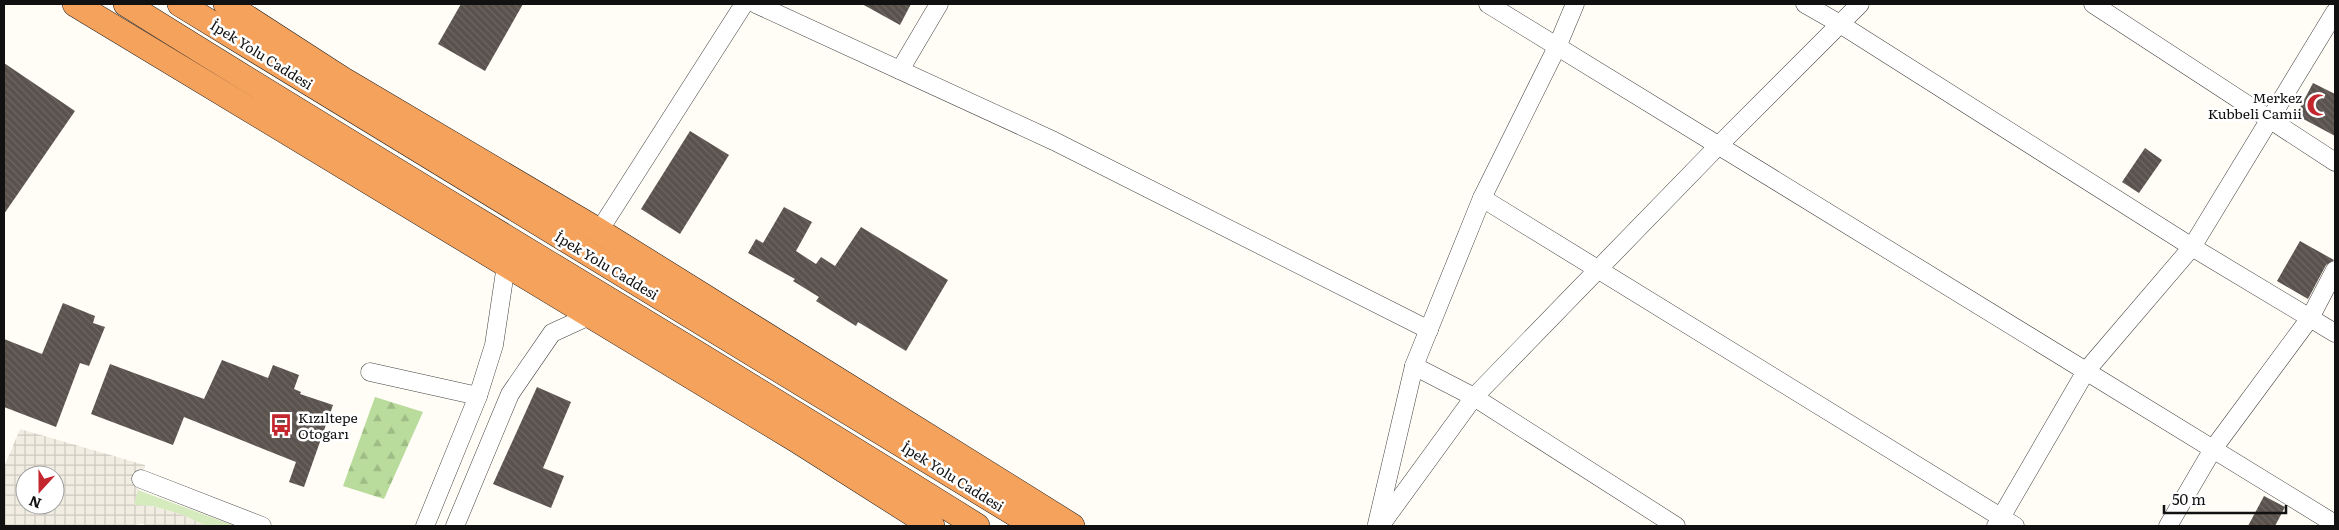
<svg xmlns="http://www.w3.org/2000/svg" width="2339" height="530" font-family="Literata,serif">
	<defs>
		<pattern id="forest-firs" width="22" height="20" patternUnits="userSpaceOnUse" patternTransform="scale(1.25)"><rect width="22" height="20" fill="#b9dc9c"/><path d="M5 1l3.5 6h-7zM16 11l3.5 6h-7z" fill="#9ebc85"/></pattern>
		<pattern id="plaza-grid" width="8" height="8" patternUnits="userSpaceOnUse" patternTransform="scale(1.25)"><rect width="8" height="8" fill="#f1ede2"/><path d="M0 4h8M4 0v8" fill="none" stroke="#cecac1"/></pattern>
		<pattern id="building-back-hatch" width="6" height="6" patternUnits="userSpaceOnUse" patternTransform="scale(1.25)"><rect width="6" height="6" fill="#5a524d"/><path d="M-1 5l2 2M0 0l6 6M5-1l2 2" fill="none" stroke="#6d6662"/></pattern>
	</defs>
	<rect width="100%" height="100%" fill="#fffdf5"/>
	<polygon fill="#d5ebbd" points="138,490 235,526 206,526 183,515 152,506 134,505"/>
	<polygon fill="url(#forest-firs)" points="375,397 423,412 384,499 343,486"/>
	<path fill="url(#plaza-grid)" fill-rule="evenodd" d="M20,429L145,465L134,505L152,506L183,515L206,526H149L142,524L127,526H4V467ZM25,475H55V505H25Z"/>
	<g fill="url(#building-back-hatch)">
		<polygon points="461,4 523,4 485,71 438,44"/>
		<polygon points="862,4 911,4 900,25"/>
		<polygon points="4,63 75,111 4,214"/>
		<polygon points="2313,83 2335,94 2335,136 2296,115"/>
		<polygon points="690,131 729,155 680,234 641,209"/>
		<polygon points="2145,148 2162,160 2139,193 2122,182"/>
		<polygon points="784,207 812,222 796,251 816,264 821,257 835,266 861,227 948,280 906,351 858,322 856,326 816,301 819,297 793,281 795,279 748,253 756,239 763,243"/>
		<polygon points="2300,241 2334,260 2326,265 2308,299 2277,281"/>
		<polygon points="63,303 95,316 93,323 105,327 89,366 80,363 56,427 4,407 4,339 42,354"/>
		<polygon points="222,360 268,378 273,365 299,375 294,389 301,392 300,394 333,405 304,487 289,482 296,462 184,417 173,445 91,414 110,364 204,399"/>
		<polygon points="537,387 571,402 543,468 564,476 551,508 493,484"/>
		<polygon points="2264,496 2285,507 2275,526 2248,526"/>
	</g>
	<g fill="none" stroke-linecap="round" stroke-linejoin="round">
		<defs>
			<g id="minor">
				<polyline points="756,4 1054,141 1429,330"/>
				<polyline points="1488,4 2335,524"/>
				<polyline points="1805,4 1840,24 2192,247 2335,333"/>
				<polyline points="2093,4 2335,162"/>
				<polyline points="900,70 939,4"/>
				<polyline points="1482,198 2015,526"/>
				<polyline points="599,231 744,4"/>
				<polyline points="1414,366 1474,397 1676,526"/>
				<polyline points="370,372 478,396"/>
				<polyline points="141,479 262,526"/>
				<polyline points="1377,524 1414,366 1482,198 1557,47 1575,4"/>
				<polyline points="425,526 478,396 494,345 506,265"/>
				<polyline points="455,526 510,394 552,333 589,316"/>
				<polyline points="1380,526 1474,397 1718,146 1860,4"/>
				<polyline points="1996,526 2086,371 2192,247 2335,12"/>
				<polyline points="2168,526 2213,449 2310,318 2335,270"/>
			</g>
			<g id="highway">
				<polyline points="75,4 795,439 932,526"/>
				<path d="M126,4C408,181 695,349 977,526"/>
				<polyline points="180,4 1035,526"/>
				<polyline points="226,4 342,79 599,231 1072,526"/>
			</g>
		</defs>
		<use href="#minor" stroke="#444" stroke-width="19"/>
		<use href="#highway" stroke="#222" stroke-width="26"/>
		<use href="#minor" stroke="#fff" stroke-width="18"/>
		<use href="#highway" stroke="#f5a25d" stroke-width="25"/>
	</g>
	<defs>
		<symbol id="mosque-bare" viewBox="-9 -9 18 18"><path d="M3.5-4.9A6 6 0 1 0 3.5 4.9A5 5 0 1 1 3.5-4.9Z" fill="#c4262e" stroke="#fff" stroke-width="2.5" paint-order="stroke"/></symbol>
		<symbol id="bus-bare" viewBox="-9 -9 18 18"><path d="M-5-6H5V4H4V6H2V4H-2V6H-4V4H-5ZM-3.5-4V0h7V-4ZM-3.5 1.2v1.5H-2V1.2ZM2 1.2v1.5H3.5V1.2Z" fill="#c4262e" stroke="#fff" stroke-width="2.5" paint-order="stroke"/></symbol>
	</defs>
	<g fill-rule="evenodd">
		<use href="#mosque-bare" x="2302" y="89" width="32" height="32"/>
		<use href="#bus-bare" x="265" y="409" width="32" height="32"/>
	</g>
	<g text-anchor="middle" dominant-baseline="central" stroke-width="5" stroke-linejoin="round" paint-order="stroke">
		<g font-size="14" fill="#111" stroke="#fff">
			<text transform="translate(262 54) rotate(32)">İpek Yolu Caddesi</text>
			<text transform="translate(607 265) rotate(31)">İpek Yolu Caddesi</text>
			<text transform="translate(953 476) rotate(32)">İpek Yolu Caddesi</text>
		</g>
		<g font-size="14" fill="#111" stroke="#fff" text-anchor="end">
			<text x="2302" y="97">Merkez<tspan x="2302" dy="16">Kubbeli Camii</tspan></text>
			<text x="298" y="417" text-anchor="start">Kızıltepe<tspan x="298" dy="16">Otogarı</tspan></text>
		</g>
	</g>
	<rect width="2339" height="530" fill="none" stroke="#111111" stroke-width="10"/>
	<g transform="translate(40 490) rotate(201)"><circle r="24" fill="#ffffff" stroke="#a0a0a0"/>
	<path d="M0-4L9 19L0 12L-9 19Z" fill="#c4262e"/>
	<text y="-8" font-size="14" font-weight="bold" text-anchor="middle" fill="#111111">N</text>
	</g>
	<path d="M2164 505v8h122v-8" fill="none" stroke="#111111" stroke-width="2.5"/>
	<text x="2172" y="505" font-size="15" fill="#111111" stroke="#ffffff" stroke-width="4" paint-order="stroke">50 m</text>
</svg>
